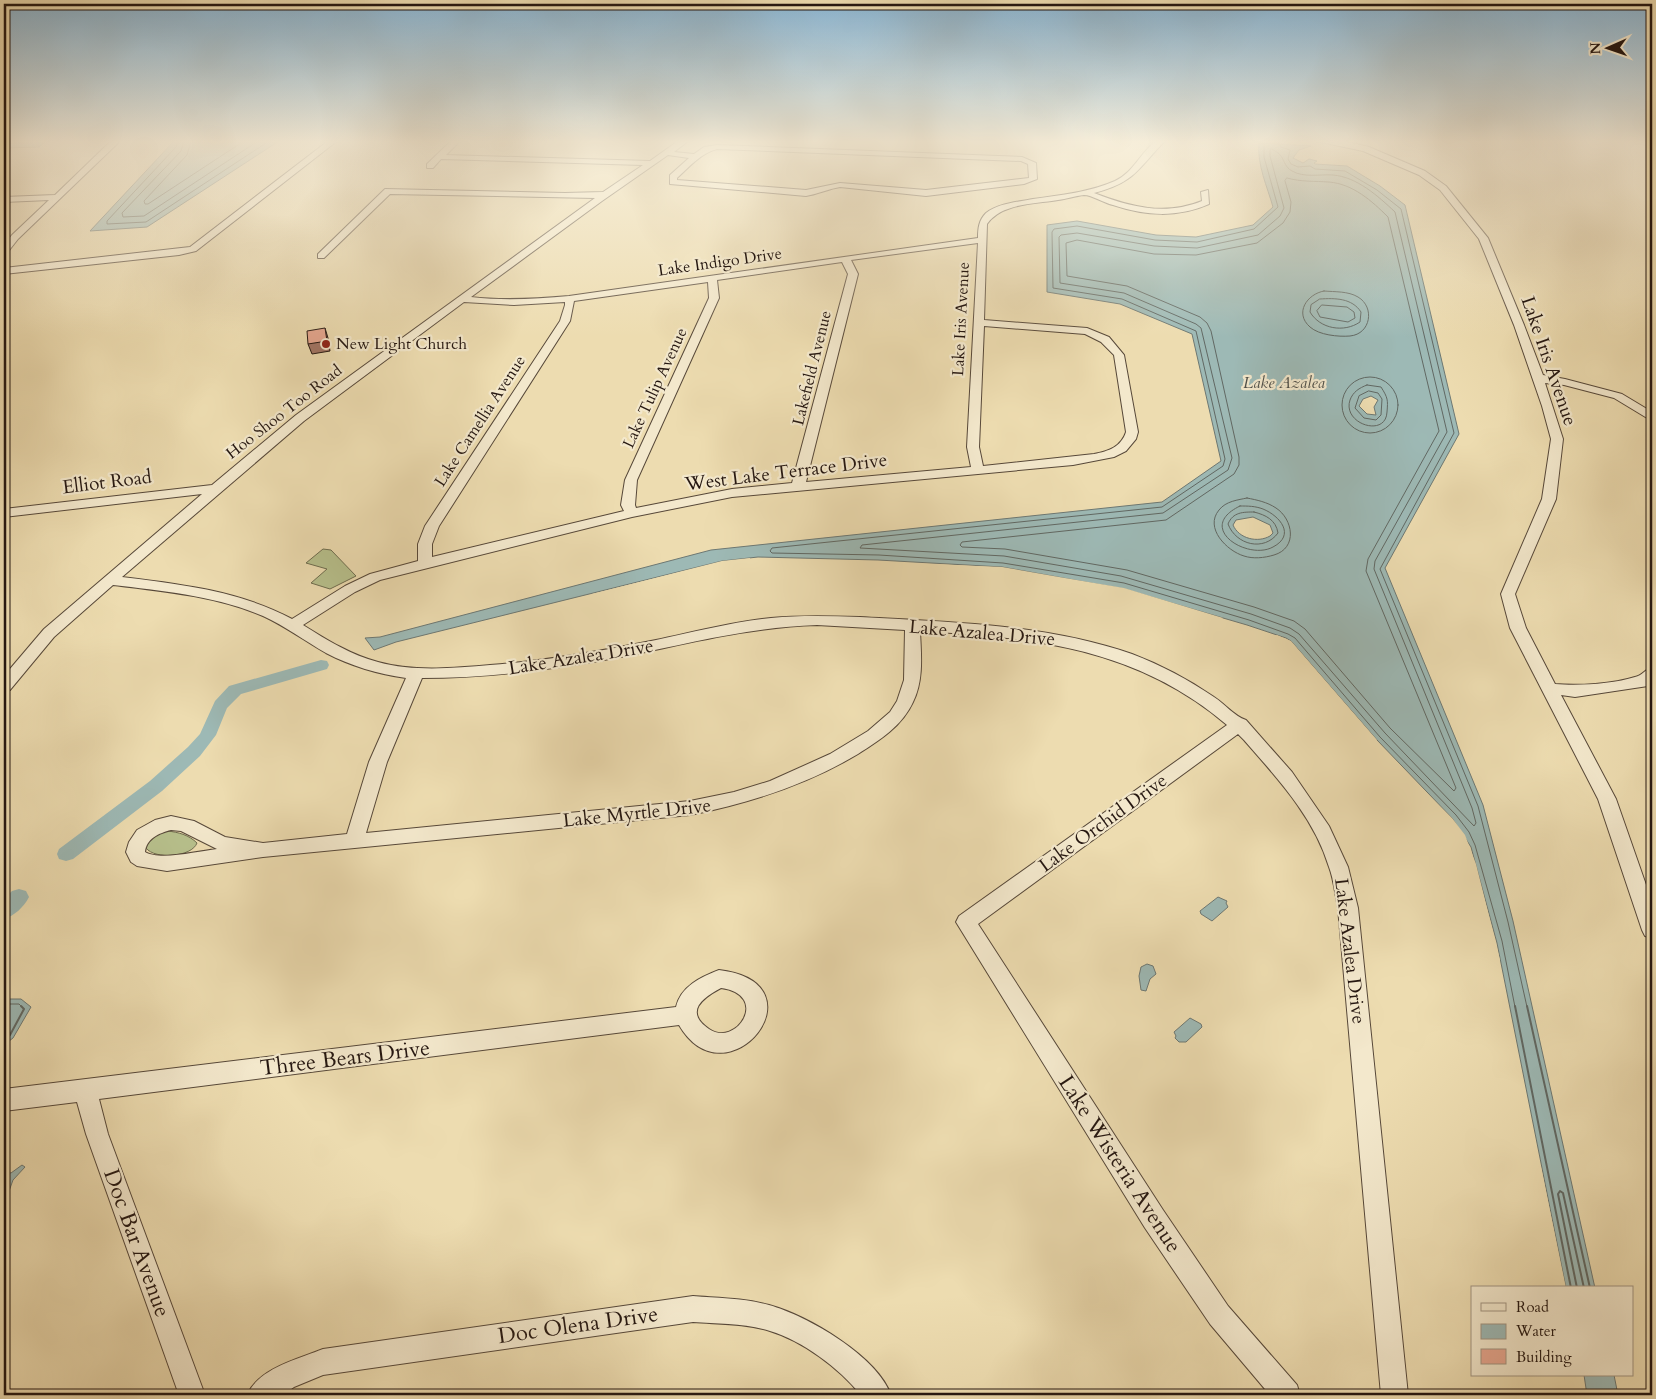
<svg xmlns="http://www.w3.org/2000/svg" width="1656" height="1399" font-family="Cardo,serif">
	<rect width="100%" height="100%" fill="#eddcb0"/>
	<filter id="stains"><feTurbulence type="fractalNoise" baseFrequency=".004" numOctaves="4"/><feColorMatrix values="0 0 0 0 .2 0 0 0 0 .09 0 0 0 0 .02 0 0 0 .5 -.17"/></filter>
	<radialGradient id="worn" r=".72"><stop offset=".6" stop-color="#630" stop-opacity="0"/><stop offset="1" stop-color="#630" stop-opacity=".3"/></radialGradient>
	<g fill="#b7c08c" stroke="#6e6c4e">
		<polygon points="323,549 331,550 356,576 330,589 311,583 327,569 306,563"/>
		<path d="M167,831C178,832 189,835 197,843C192,857 155,860 146,848C147,838 158,833 167,831Z"/>
	</g>
	<g fill="#9db9b5" stroke="#6d7873" fill-rule="evenodd">
		<polygon points="4,141 46,141 39,147 4,148"/>
		<polygon points="174,141 279,141 147,227 90,231"/>
		<path d="M1259,143L1311,146L1299,150L1293,158L1303,163L1309,159L1317,161L1314,163L1315,164L1347,166L1380,186L1405,205L1459,434L1385,568L1483,805L1513,921L1595,1288H1566L1497,943L1471,847L1452,818L1377,740L1291,641L1286,638L1247,625L1124,589L1002,567L878,560L758,557L722,561L396,642L374,650L365,638L380,637L711,550L1162,502L1221,461L1192,334L1120,304L1047,292V225L1077,221L1156,235L1196,237L1253,225L1273,207C1267,186 1257,165 1259,143ZM1371,396L1378,400L1374,407L1376,415L1367,414L1359,406L1363,399ZM1253,517L1270,525L1273,533L1270,536C1258,543 1239,539 1233,525L1236,520Z"/>
		<polygon points="1218,897 1227,901 1226,903 1228,907 1212,921 1201,914 1200,911"/>
		<polygon points="1147,964 1153,966 1156,974 1150,979 1146,991 1141,990 1139,976 1141,967"/>
		<polygon points="4,999 21,999 31,1007 13,1038 4,1045"/>
		<polygon points="1190,1018 1201,1024 1202,1027 1186,1042 1179,1042 1175,1038 1176,1036 1174,1032"/>
		<polygon points="22,1165 25,1167 13,1180 4,1205 4,1172 11,1173"/>
		<polygon points="1584,1375 1614,1375 1618,1395 1587,1395"/>
	</g>
	<g fill="#eddcb0">
		<polygon points="750,558 750,559 723,563 593,596 592,594 722,561"/>
		<polygon points="883,562 1002,567 1059,577 1124,588 1223,618 1222,619 1121,590 1045,576 1002,569 884,565"/>
		<polygon points="1277,635 1291,641 1377,740 1374,741 1343,706 1289,642 1275,636"/>
		<polygon points="1403,770 1452,818 1465,835 1476,864 1500,960 1498,960 1473,861 1463,837 1445,813"/>
		<polygon points="1538,1166 1541,1167 1566,1288 1564,1288"/>
	</g>
	<g fill="none" stroke-linecap="round" stroke-linejoin="round">
		<g stroke="#616863" stroke-width="1">
			<polyline points="178,141 176,147 107,221 107,224 146,222 269,141"/>
			<polyline points="184,141 181,151 122,213 123,217 144,216 258,141"/>
			<polyline points="191,141 187,155 144,201 145,204 148,204 244,141"/>
			<polyline points="1264,141 1264,157 1278,207 1254,229 1197,242 1155,240 1077,226 1054,229 1052,232 1053,288 1122,299 1196,331 1225,459 1223,466 1162,507 772,548 770,551 772,553 879,555 1003,563 1124,583 1249,620 1288,634 1295,638 1380,737 1456,815 1469,832 1475,845 1502,941 1515,1007"/>
			<polyline points="1278,141 1281,147 1290,150 1288,159 1291,164 1298,167 1310,166 1315,169 1345,171 1377,190 1401,209 1454,433 1380,569 1478,806 1508,922 1527,1007"/>
			<path d="M1272,149C1275,151 1279,153 1281,156C1285,162 1285,167 1292,171C1304,178 1320,174 1333,175C1357,177 1378,196 1395,212L1447,432L1375,561L1374,569L1472,808L1476,823L1474,826L1385,733L1299,634L1290,628L1251,614L1121,576L1004,556L860,548L862,545L1163,513L1228,470L1232,458L1201,328L1196,324L1124,293L1060,283L1059,237L1061,235L1077,233L1154,246L1197,248L1258,235L1280,216L1284,208L1270,156V150Z"/>
			<path d="M1287,178C1301,182 1315,181 1329,182C1353,184 1372,201 1388,217L1439,431L1368,559L1366,571L1456,788L1454,791L1390,728L1305,629L1294,621L1254,607L1127,570L1005,549L962,547L960,545L962,542L1166,520L1234,474L1239,465V457L1211,331L1207,323L1200,317L1127,286L1067,276L1066,243L1077,240L1154,254L1196,255L1257,243L1283,223L1290,212L1291,202L1285,181Z"/>
			<path d="M1324,291C1335,292 1348,291 1358,297C1375,307 1371,334 1350,336C1338,337 1319,335 1310,327C1294,313 1307,294 1324,291Z"/>
			<path d="M1320,299C1335,298 1352,298 1361,312L1360,322C1344,333 1320,329 1310,312L1311,305Z"/>
			<polygon points="1322,305 1347,307 1354,312 1355,318 1348,322 1320,317 1317,311"/>
			<circle cx="1370" cy="405" r="28"/>
			<path d="M1367,385L1381,387C1388,398 1388,400 1387,412C1386,438 1342,424 1350,400C1353,392 1359,388 1367,385Z"/>
			<polygon points="1369,391 1378,393 1382,399 1381,415 1376,420 1364,418 1355,408 1359,396"/>
			<path d="M1247,498C1257,500 1267,502 1276,508C1293,519 1298,548 1274,555C1264,558 1253,559 1244,556C1227,551 1204,528 1219,510C1226,501 1238,500 1247,498Z"/>
			<path d="M1240,506C1248,506 1255,506 1263,509C1280,516 1296,535 1273,547C1248,561 1194,528 1240,506Z"/>
			<path d="M1254,512C1266,515 1276,520 1278,533C1264,552 1236,545 1228,524C1233,512 1243,512 1254,512Z"/>
			<polyline points="4,1004 19,1004 22,1007"/>
		</g>
		<g stroke="#616863" stroke-width="2">
			<polyline points="1515,1006 1571,1288"/>
			<polyline points="1527,1006 1590,1288"/>
			<polyline points="4,1039 10,1035 24,1009 21,1006"/>
			<polyline points="1577,1288 1558,1194 1560,1191 1563,1193 1584,1288"/>
		</g>
		<g fill="#9db9b5" fill-rule="evenodd">
			<polygon points="321,660 327,661 329,665 327,669 241,694 227,708 216,735 200,756 162,791 73,859 66,861 59,859 57,854 59,849 150,781 188,747 200,734 215,701 229,686"/>
			<path d="M19,889L26,891L29,897C24,907 14,916 4,919V899L12,891Z"/>
		</g>
		<defs>
			<g id="minor">
				<polygon points="111,141 120,141 18,239 7,253 4,254 4,245 12,235 49,200 4,202 4,197 55,195"/>
				<polygon points="328,141 337,141 196,251 179,255 4,274 4,268 190,247"/>
				<path d="M451,141H460L446,155L650,161L678,141H688L674,152L694,154L704,147L717,145L1022,157L1036,163L1037,179L1024,184L926,196L840,187C828,189 818,194 806,196L670,184V175L689,158L668,155L602,201L471,297C504,301 536,299 569,296L978,238C978,228 979,220 986,213C999,203 1018,202 1033,199C1061,195 1090,192 1115,181C1134,172 1140,153 1156,141H1165C1137,169 1136,182 1094,193C1130,207 1165,216 1202,201L1201,192L1208,190L1209,204C1177,218 1146,216 1113,205C1104,203 1092,195 1084,195C1075,196 1066,199 1058,200C1035,204 1001,203 987,224L984,320L1087,328L1109,337L1124,355L1138,432L1136,439L1126,451L1114,457L1073,465L732,497L632,517L380,580L355,592L303,625C327,640 351,655 378,662C414,672 454,668 490,665C546,661 601,651 656,640C694,632 732,622 771,618C801,615 830,616 860,617C950,622 1045,624 1132,654C1161,665 1189,680 1214,697C1225,704 1234,716 1246,720L1292,772L1329,826L1348,867L1358,908L1408,1395H1381L1338,908C1335,894 1334,880 1329,867C1314,817 1277,778 1244,740L1238,734L978,924L1163,1210L1228,1306L1297,1385L1300,1395H1270L1210,1324L1145,1228L956,922L959,916L1227,725C1137,648 1033,637 920,631C921,654 924,680 913,702C902,726 880,740 858,754C806,785 750,803 690,815L263,857L167,871L137,866L131,862L126,852L129,842L137,830L155,820L171,816L194,821L225,837L263,843L347,834L369,762L406,678C378,674 351,666 326,653C305,641 285,626 263,616C216,596 163,591 113,585L54,637L10,690L4,691V676L44,629L202,494L4,517V509L212,485L296,415L595,198L390,194L324,258H318V254L385,189L565,193L603,192L643,165L441,159L433,168H427V164ZM717,149L1021,161L1028,164L1029,178L926,190L840,183L806,190L677,180V178C689,167 701,153 717,149ZM978,243L967,447L971,467L806,482L858,274L851,260ZM842,262L848,274L792,483L732,489L636,508L635,505L637,480L719,298L717,280ZM708,282L709,298L625,480L621,505L624,511L432,557V544L439,526L570,321L574,301ZM464,302L514,305L565,302V305L560,321L425,526L418,544V561L370,574L345,586L292,619C240,591 180,584 122,577L304,421ZM984,326L1085,334L1101,342L1114,355L1126,432C1121,447 1109,451 1094,454L983,466L979,447ZM817,625L905,630L904,680L897,701L890,712L868,731L830,754L770,781L734,792L690,801L366,833L387,762L422,678C491,678 558,669 626,656C690,643 751,627 817,625ZM171,830L181,831L217,849C199,851 160,861 145,852C146,839 159,833 171,830Z"/>
				<path d="M1316,141H1344L1369,147L1425,171L1446,186L1488,238L1524,325L1543,375L1565,379L1622,394L1652,412V421L1614,398L1564,385L1545,383L1563,439L1556,499L1515,594L1526,628L1555,684C1578,686 1613,684 1635,677C1642,676 1645,669 1652,668V682L1648,686L1575,697L1561,695L1616,799L1652,902V938L1645,936L1642,930L1598,799L1510,628L1501,594L1542,499L1551,439L1542,406L1514,325L1479,239L1440,190L1419,175L1363,151Z"/>
				<path d="M719,970C827,983 727,1107 679,1025L99,1099L108,1134L205,1395H179L86,1134L77,1102L4,1111V1089L676,1007C681,986 701,977 719,970ZM721,988C771,995 736,1048 709,1029C684,1012 702,998 721,988Z"/>
				<path d="M693,1296C718,1298 744,1298 769,1305C808,1316 877,1356 891,1395H861C839,1368 803,1341 770,1331C745,1323 718,1324 693,1322L323,1375L294,1387L283,1395H247C259,1368 298,1359 323,1349Z"/>
			</g>
		</defs>
		<use href="#minor" stroke="#574839" stroke-width="2"/>
		<use href="#minor" fill="#f3e8cc" fill-rule="evenodd"/>
	</g>
	<polygon fill="#a27565" stroke="#251711" points="325,328 328,338 330,351 312,354 308,344"/>
	<polygon fill="#e7a790" stroke="#251711" points="325,328 327,341 308,344 307,331"/>
	<linearGradient id="sky" x2="0" y2="1"><stop stop-color="#8ab6d4"/><stop offset="0.42" stop-color="#f7efdb"/><stop offset="1" stop-color="#f7efdb" stop-opacity="0"/></linearGradient>
	<rect width="1656" height="337" fill="url(#sky)"/>
	<circle fill="#8f2418" stroke="#f3e8cc" stroke-width="2" cx="326" cy="344" r="5"/>
	<g text-anchor="middle" dominant-baseline="central" stroke-width="4.5" stroke-linejoin="round" paint-order="stroke">
		<g font-size="16" fill="#251711" stroke="#f3e8cc">
			<text transform="translate(720 262) rotate(-8)">Lake Indigo Drive</text>
			<text transform="translate(961 319) rotate(-87)">Lake Iris Avenue</text>
			<text transform="translate(812 368) rotate(-76)">Lakefield Avenue</text>
			<text transform="translate(655 388) rotate(-65)">Lake Tulip Avenue</text>
			<text transform="translate(284 412) rotate(-38)">Hoo Shoo Too Road</text>
			<text transform="translate(480 421) rotate(-57)">Lake Camellia Avenue</text>
		</g>
		<g font-size="16" fill="#251711" stroke="#f3e8cc" text-anchor="start">
			<text x="336" y="344">New Light Church</text>
		</g>
		<g font-size="16" font-style="italic" fill="#4f504a" stroke="#f3e8cc">
			<text x="1284" y="383">Lake Azalea</text>
		</g>
		<g font-size="19" fill="#251711" stroke="#f3e8cc">
			<text transform="translate(1549 361) rotate(71)">Lake Iris Avenue</text>
			<text transform="translate(786 472) rotate(-7)">West Lake Terrace Drive</text>
			<text transform="translate(107 482) rotate(-7)">Elliot Road</text>
			<text transform="translate(982 633) rotate(5)">Lake Azalea Drive</text>
			<text transform="translate(581 657) rotate(-9)">Lake Azalea Drive</text>
			<text transform="translate(637 813) rotate(-6)">Lake Myrtle Drive</text>
			<text transform="translate(1103 823) rotate(-36)">Lake Orchid Drive</text>
			<text transform="translate(1350 951) rotate(83)">Lake Azalea Drive</text>
		</g>
		<g font-size="22" fill="#251711" stroke="#f3e8cc">
			<text transform="translate(345 1058) rotate(-7)">Three Bears Drive</text>
			<text transform="translate(1120 1164) rotate(57)">Lake Wisteria Avenue</text>
			<text transform="translate(137 1243) rotate(70)">Doc Bar Avenue</text>
			<text transform="translate(578 1325) rotate(-8)">Doc Olena Drive</text>
		</g>
	</g>
	<rect width="1656" height="1399" fill="none" stroke="#eddcb0" stroke-width="20"/>
	<rect x="5" y="5" width="1646" height="1389" fill="none" stroke="#251711" stroke-width="2.5"/>
	<rect x="10" y="10" width="1636" height="1379" fill="none" stroke="#251711"/>
	<rect x="1471" y="1286" width="162" height="90" fill="#f3e8cc" stroke="#a19481"/>
	<rect x="1481" y="1303" width="25" height="8" fill="#f3e8cc" stroke="#a19481"/>
	<text x="1516" y="1312" font-size="15" fill="#251711">Road</text>
	<rect x="1481" y="1324" width="25" height="15" fill="#9db9b5" stroke="#a19481"/>
	<text x="1516" y="1336" font-size="15" fill="#251711">Water</text>
	<rect x="1481" y="1349" width="25" height="15" fill="#e7a790" stroke="#a19481"/>
	<text x="1516" y="1362" font-size="15" fill="#251711">Building</text>
	<g transform="translate(1608 48) rotate(268)" stroke="#f3e8cc" stroke-width="4" paint-order="stroke">
	<path d="M0-4L9 19L0 12L-9 19Z" fill="#251711"/>
	<text y="-8" font-size="14" font-weight="bold" text-anchor="middle" fill="#251711">N</text>
	</g>
	<rect width="100%" height="100%" filter="url(#stains)"/>
	<rect width="100%" height="100%" fill="url(#worn)"/>
</svg>
